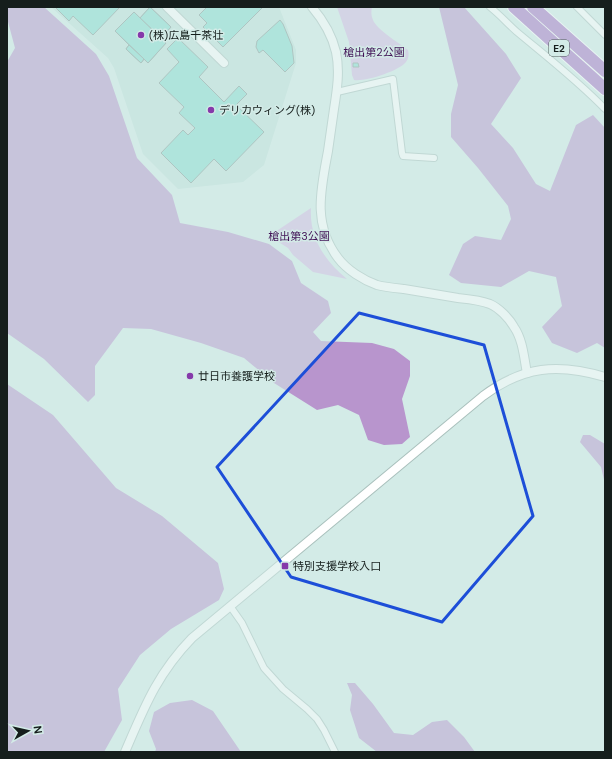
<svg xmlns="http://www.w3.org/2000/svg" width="612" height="759" font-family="'DM Sans','Noto Sans JP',sans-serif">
	<rect width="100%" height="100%" fill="#d3ebe7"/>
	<polygon fill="#bfdfd9" points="51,7 279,7 296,50 296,63 264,165 243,182 178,189 143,154 114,68 108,58"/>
	<g fill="#d3b8e3">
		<path d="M337,7H372C371,11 371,16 373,20C377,30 398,42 408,50C409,54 409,58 406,62C399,71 365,82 354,80L352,75L349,42Z"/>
		<path d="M311,208C309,238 325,261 347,279L313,272L293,255L288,248L269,236Z"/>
	</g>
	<g fill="#b895cd">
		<polygon points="7,7 44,7 96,54 109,76 137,158 172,195 180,223 228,232 269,244 292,261 301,283 328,301 331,313 313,332 321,341 372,343 394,349 410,361 410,376 402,399 410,437 402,444 384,445 368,440 359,415 338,405 317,410 274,383 244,358 201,343 151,329 123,328 95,366 95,395 88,402 44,359 7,333 7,62 15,48 7,18"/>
		<polygon points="439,7 464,7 506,54 521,78 491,124 513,148 536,184 550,191 576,125 593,115 605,128 605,348 597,343 577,353 552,343 542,327 562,306 556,277 529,271 501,287 461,283 449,275 463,244 475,236 501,240 511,219 508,206 478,168 451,137 451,114 458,85"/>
		<polygon points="7,384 53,415 116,488 162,516 218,563 224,589 219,600 171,629 140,655 118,689 122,720 104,752 7,752"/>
		<polygon points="583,435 590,435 605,444 605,484 601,467 580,442"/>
		<polygon points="347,683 355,683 373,704 394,733 413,735 432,722 447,720 464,737 475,752 377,752 359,738 350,710 352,695"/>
		<polygon points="192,700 213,711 241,752 155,752 156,749 149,731 154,712 170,703"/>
	</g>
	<g fill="#83dccf" stroke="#819894">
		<polygon points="55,7 120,7 93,35 73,16 69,21"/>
		<polygon points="150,7 171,27 161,38 166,43 148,63 144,59 141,63 126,49 129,45 115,31 134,12 140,18"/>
		<polygon points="150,7 171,27 161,38 140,18"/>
		<polygon points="207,7 263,7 223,47 203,27 207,23 199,15"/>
		<polygon points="134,12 166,43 148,63 115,31"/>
		<polygon points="280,20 283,24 292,46 294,63 285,72 263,50 259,53 256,47 257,41"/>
		<polygon points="178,38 208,67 199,77 224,102 239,86 247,94 236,105 264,132 226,171 214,159 191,183 161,153 183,130 188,135 195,128 179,113 184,107 159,83 179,62 167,49"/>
		<polygon points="129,45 144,59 141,63 126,49"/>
		<polygon points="353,63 358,63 359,67 353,67"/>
	</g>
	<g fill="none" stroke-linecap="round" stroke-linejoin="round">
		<defs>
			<g id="minor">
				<path d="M490,7C500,15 508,24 517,32C547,57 578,81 605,109"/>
				<polyline points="577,7 605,35"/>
				<polyline points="337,92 393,79 402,153 403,156 434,158"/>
				<polyline points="230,606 242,623 264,668 283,689 307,709 317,719 324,730 335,752"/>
			</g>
			<g id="tertiary">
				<polyline points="167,7 224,63"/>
				<path d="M312,7C323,20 332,35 336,52C340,71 337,90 334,109C332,123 330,137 328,151C321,189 312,224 338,258C347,270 363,280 377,285C385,287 395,288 404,289C422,292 440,295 458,298C468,299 480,300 490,304C499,308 509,318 514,327C523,340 524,358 527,373"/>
				<path d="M125,752C144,708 157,674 192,638L483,396C523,366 558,363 605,377"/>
			</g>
			<g id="motorway">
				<polyline points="514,7 605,89"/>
				<polyline points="533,7 605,71"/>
			</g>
		</defs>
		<use href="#minor" stroke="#aac1bd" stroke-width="8"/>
		<use href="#tertiary" stroke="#aac1bd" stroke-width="10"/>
		<use href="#motorway" stroke="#fff" stroke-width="14"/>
		<use href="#minor" stroke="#fff" stroke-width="6"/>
		<use href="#tertiary" stroke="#fff" stroke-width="8"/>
		<use href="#motorway" stroke="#a570c3" stroke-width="12"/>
	</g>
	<path d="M0 0H612V759H0ZM359,313L484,345L533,516L442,622L291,577L217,467Z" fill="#d3ebe7" fill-opacity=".55" fill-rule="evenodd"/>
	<path fill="none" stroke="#1d4ed8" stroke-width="3" stroke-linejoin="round" d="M359,313L484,345L533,516L442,622L291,577L217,467Z"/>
	<g fill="#8539aa" stroke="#d3ebe7" stroke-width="1.5">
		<circle cx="141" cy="35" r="4"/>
		<circle cx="211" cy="110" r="4"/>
		<circle cx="190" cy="376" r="4"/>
		<rect x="281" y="562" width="8" height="8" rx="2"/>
	</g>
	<g text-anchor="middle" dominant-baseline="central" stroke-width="3" stroke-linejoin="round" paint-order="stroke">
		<rect fill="#d3ebe7" stroke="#4e5c59" stroke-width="1" x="549" y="40" width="20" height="16" rx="3"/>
		<g font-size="10" font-weight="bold" fill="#151e1c">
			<text x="559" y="48">E2</text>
		</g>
		<g font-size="11" fill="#151e1c" stroke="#d3ebe7" text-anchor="start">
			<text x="149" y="35">(株)広島千茶壮</text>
			<text x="219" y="110">デリカウィング(株)</text>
			<text x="198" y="376">廿日市養護学校</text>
			<text x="293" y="566">特別支援学校入口</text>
		</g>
		<g font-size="11" fill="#421457" stroke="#d3ebe7">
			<text x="374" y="52">槍出第2公園</text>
			<text x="299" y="236">槍出第3公園</text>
		</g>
	</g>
	<rect width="612" height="759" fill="none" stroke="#151e1c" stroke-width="16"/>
	<g transform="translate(28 731) rotate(82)" stroke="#d3ebe7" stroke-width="3" paint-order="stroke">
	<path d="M0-3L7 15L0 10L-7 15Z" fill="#151e1c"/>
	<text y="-6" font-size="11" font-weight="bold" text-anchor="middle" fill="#151e1c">N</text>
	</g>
</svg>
